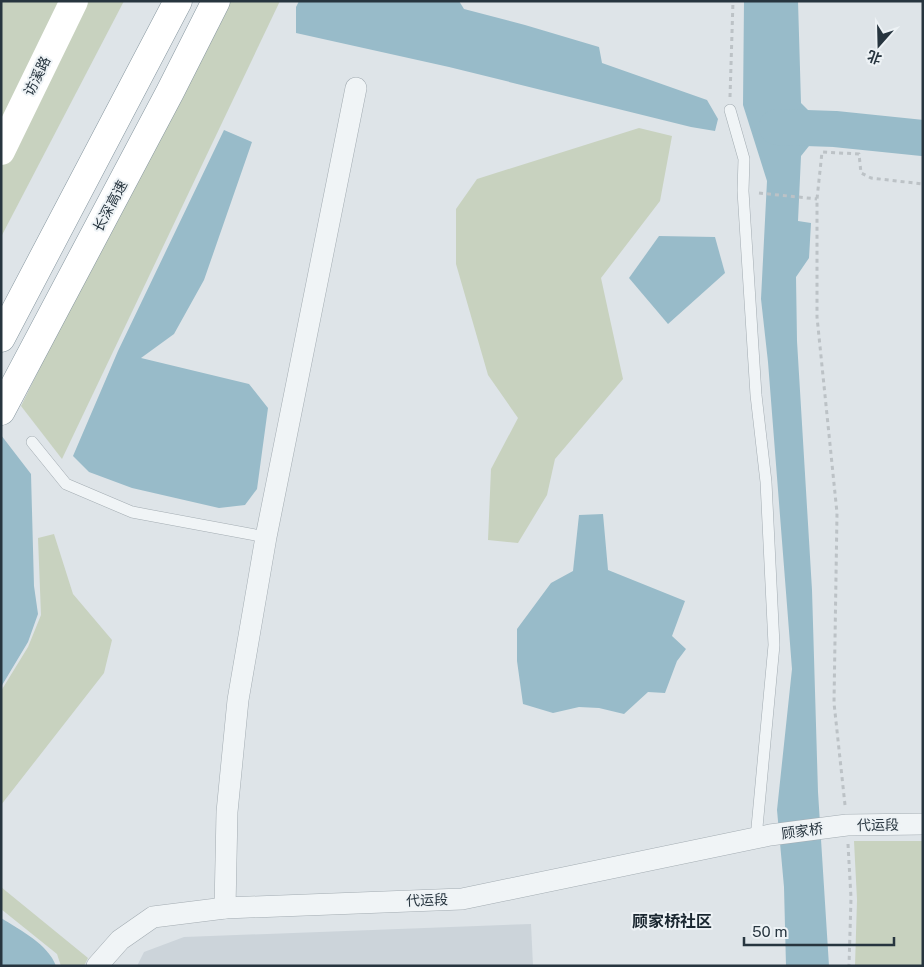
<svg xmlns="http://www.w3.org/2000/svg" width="924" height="967" font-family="'Public Sans','Noto Sans SC',sans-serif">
	<rect width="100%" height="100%" fill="#dee4e8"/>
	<polygon fill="#ccd4da" points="531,924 533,966 137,966 144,952 184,937"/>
	<g fill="#c8d2bf">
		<polygon points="1,1 124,1 1,237"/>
		<polygon points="221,1 280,1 62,459 21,406"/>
		<polygon points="639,128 672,136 660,201 601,278 623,379 555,459 547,495 518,543 488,540 491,469 518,418 488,375 456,264 456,209 477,179"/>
		<polygon points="54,534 73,594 112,640 104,673 1,805 1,691 28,647 41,615 38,538"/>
		<polygon points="854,841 923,841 923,966 855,966 857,900"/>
		<polygon points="1,887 88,958 84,966 61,966 57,954 1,909"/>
	</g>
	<g fill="#98bbc9">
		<polygon points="299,1 459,1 464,9 525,25 599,47 602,63 707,100 718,119 715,131 691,127 449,67 296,33 296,7"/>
		<polygon points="744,1 798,1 801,103 817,119 827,120 826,146 809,146 801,156 798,221 811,223 809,258 796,277 797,341 812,590 818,792 829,966 786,966 784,887 777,810 792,669 768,362 761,299 767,181 743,105"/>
		<polygon points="224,130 252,142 204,280 174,334 141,358 249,384 268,408 257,489 245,505 219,508 132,488 89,472 73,456 118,351"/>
		<polygon points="659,236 715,237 725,273 668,324 629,278"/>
		<polygon points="1,435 31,474 34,586 38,614 28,642 1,687"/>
		<polygon points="603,514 608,570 685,601 672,636 686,649 677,661 665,693 648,692 624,714 599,708 579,707 553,713 523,704 517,661 517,629 551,583 573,571 579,515"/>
		<path d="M1,918C20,930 48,944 56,966H1Z"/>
	</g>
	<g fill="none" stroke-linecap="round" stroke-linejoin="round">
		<polyline stroke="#98bbc9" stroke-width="36" points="777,127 835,129 923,138"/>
		<defs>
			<g id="lane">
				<polyline points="730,110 744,159 743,191 756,395 766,482 774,645 756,838"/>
				<polyline points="32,442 66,484 132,512 266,537"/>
			</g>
			<g id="street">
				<polyline points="225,908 227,812 238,700 266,537 356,88"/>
				<polyline points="97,966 120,940 153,917 225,908 462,899 770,835 847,825 923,824"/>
			</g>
			<g id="highway">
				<polyline points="1,338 178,1"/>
				<polyline points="1,411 170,92 216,1"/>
			</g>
		</defs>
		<use href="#lane" stroke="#a3acb2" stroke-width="12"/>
		<use href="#street" stroke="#a3acb2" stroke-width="22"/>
		<use href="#highway" stroke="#85959e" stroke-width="29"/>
		<g stroke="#bcc2c6" stroke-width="3" stroke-dasharray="4 4" stroke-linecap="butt">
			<polyline points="730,97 733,1"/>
			<polyline points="759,193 817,199"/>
			<polyline points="845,805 834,703 837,513 817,317 817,199 822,152 859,154 861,173 871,178 923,184"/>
			<polyline points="848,844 851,898 849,966"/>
		</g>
		<use href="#lane" stroke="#f0f4f6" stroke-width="11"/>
		<use href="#street" stroke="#f0f4f6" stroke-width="21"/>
		<polyline stroke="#fff" stroke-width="28" points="1,151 74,1"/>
		<use href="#highway" stroke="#fff" stroke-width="28"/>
	</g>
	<g text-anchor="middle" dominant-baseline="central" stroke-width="4" stroke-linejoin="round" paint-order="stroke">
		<g font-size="14" fill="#27353f" stroke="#edf2f5">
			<text transform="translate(37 76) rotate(-64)">访溪路</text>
			<text transform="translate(110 206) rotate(-62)">长深高速</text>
			<text transform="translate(878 825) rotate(-1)">代运段</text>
			<text transform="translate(802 831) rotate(-8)">顾家桥</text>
			<text transform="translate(427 900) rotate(-2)">代运段</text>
		</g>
		<g font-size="16" font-weight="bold" fill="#19262f" stroke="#edf2f5">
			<text x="672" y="921">顾家桥社区</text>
		</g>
	</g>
	<rect width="924" height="967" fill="none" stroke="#27353f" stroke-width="5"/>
	<g transform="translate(879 45) rotate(200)" stroke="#edf2f5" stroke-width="4" paint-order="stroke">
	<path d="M0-4L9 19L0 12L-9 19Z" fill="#27353f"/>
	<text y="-8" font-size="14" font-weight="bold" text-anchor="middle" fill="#27353f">北</text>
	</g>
	<path d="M744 937v8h150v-8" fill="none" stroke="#27353f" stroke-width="2.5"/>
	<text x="752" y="937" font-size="15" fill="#27353f" stroke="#edf2f5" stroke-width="4" paint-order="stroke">50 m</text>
</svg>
